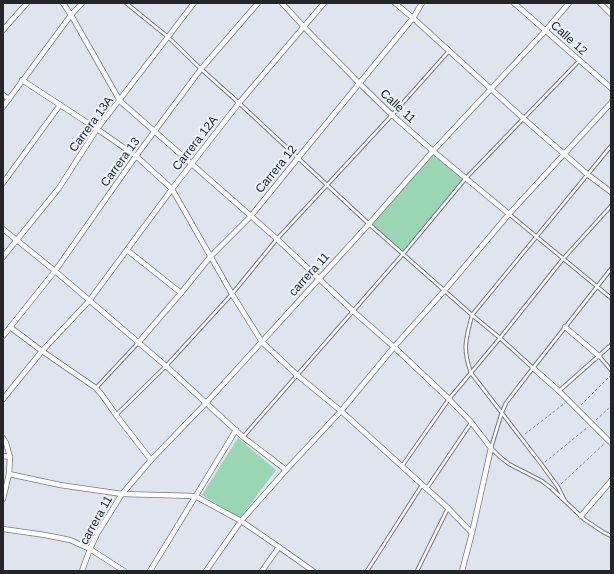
<svg xmlns="http://www.w3.org/2000/svg" width="614" height="574" font-family="Arial,sans-serif">
	<rect width="100%" height="100%" fill="#e0e4ef"/>
	<g fill="#9bd6b4">
		<polygon points="433,154 465,178 403,252 371,224"/>
		<polygon points="238,438 276,470 240,518 202,495"/>
	</g>
	<g fill="none" stroke-linecap="round" stroke-linejoin="round">
		<defs>
			<g id="lane">
				<polyline points="126,3 168,37 201,69 239,103 369,224 472,315 500,338 533,368"/>
				<polyline points="509,214 611,298"/>
				<polyline points="611,269 533,368 506,403 502,412 491,448 500,457 509,464 542,481 551,488 585,520 603,532 611,536"/>
				<polyline points="599,356 611,370"/>
				<polyline points="96,388 138,343"/>
				<polyline points="559,391 611,345"/>
				<polyline points="116,415 166,366 232,294 277,239 392,115 449,51"/>
				<polyline points="243,437 403,254 466,178 579,61"/>
				<polyline points="402,466 449,399 500,338 563,259 611,206"/>
				<polyline points="427,488 471,423"/>
				<path d="M565,501L558,487L542,465L471,373C462,347 466,340 472,315L611,146"/>
				<polyline points="367,571 422,485"/>
				<polyline points="417,571 448,508"/>
			</g>
			<g id="street">
				<polyline points="63,3 71,15 120,101 277,239 353,311 394,347 449,399 471,422 491,448 472,533 462,571"/>
				<polyline points="282,3 304,27 359,83 392,115 433,151 509,214"/>
				<polyline points="395,3 413,18 524,119 587,174 611,192"/>
				<polyline points="514,3 611,88"/>
				<polyline points="600,3 611,14"/>
				<polyline points="3,30 27,3"/>
				<polyline points="22,80 97,129 136,156 172,189 232,294 262,342 297,375 341,411 448,508 472,533"/>
				<polyline points="3,95 9,99"/>
				<polyline points="3,107 71,15 82,3"/>
				<polyline points="3,183 60,105"/>
				<polyline points="3,229 55,271 166,366 243,437 286,470"/>
				<polyline points="127,250 181,293"/>
				<polyline points="3,257 59,188 97,129 194,3"/>
				<polyline points="10,327 42,351 96,388 102,395 116,415 151,460"/>
				<polyline points="565,327 599,356"/>
				<polyline points="3,336 55,271 136,156 201,69 258,3"/>
				<polyline points="138,343 181,293 210,257 251,216 298,158 413,18 422,3"/>
				<polyline points="533,368 559,391 611,443"/>
				<polyline points="3,399 42,351 89,301 172,189 239,103 324,3"/>
				<polyline points="3,438 6,443 10,457"/>
				<polyline points="3,456 10,457 9,474 60,485 122,494 195,496 241,521 279,547 313,571"/>
				<polyline points="3,499 9,474"/>
				<polyline points="581,516 611,481"/>
				<polyline points="3,529 45,535 70,540 90,549 124,571"/>
				<polyline points="82,571 90,549 97,534 122,494 151,460 206,403 369,224 433,151 546,30 569,3"/>
				<polyline points="150,571 236,430"/>
				<polyline points="206,571 241,521 286,470 341,411 394,347 444,291 509,214 611,103"/>
				<polyline points="262,571 279,547"/>
			</g>
		</defs>
		<use href="#lane" stroke="#767a83" stroke-width="4.5"/>
		<use href="#street" stroke="#767a83" stroke-width="6"/>
		<g stroke="#868991" stroke-width="1" stroke-dasharray="3 2" stroke-linecap="butt">
			<polyline points="581,405 611,375"/>
			<polyline points="596,420 611,406"/>
			<polyline points="525,434 565,403"/>
			<polyline points="545,462 588,427"/>
			<polyline points="561,484 604,444"/>
		</g>
		<use href="#lane" stroke="#fff" stroke-width="2.5"/>
		<use href="#street" stroke="#fff" stroke-width="4.5"/>
	</g>
	<g text-anchor="middle" dominant-baseline="central" stroke-width="4" stroke-linejoin="round" paint-order="stroke">
		<g font-size="12" fill="#232529" stroke="#edf2fc">
			<text transform="translate(569 38) rotate(42)">Calle 12</text>
			<text transform="translate(398 106) rotate(43)">Calle 11</text>
			<text transform="translate(91 124) rotate(-54)">Carrera 13A</text>
			<text transform="translate(195 143) rotate(-52)">Carrera 12A</text>
			<text transform="translate(120 162) rotate(-54)">Carrera 13</text>
			<text transform="translate(276 169) rotate(-51)">Carrera 12</text>
			<text transform="translate(309 274) rotate(-48)">carrera 11</text>
			<text transform="translate(96 520) rotate(-61)">carrera 11</text>
		</g>
	</g>
	<rect width="614" height="574" fill="none" stroke="#232529" stroke-width="8"/>
</svg>
